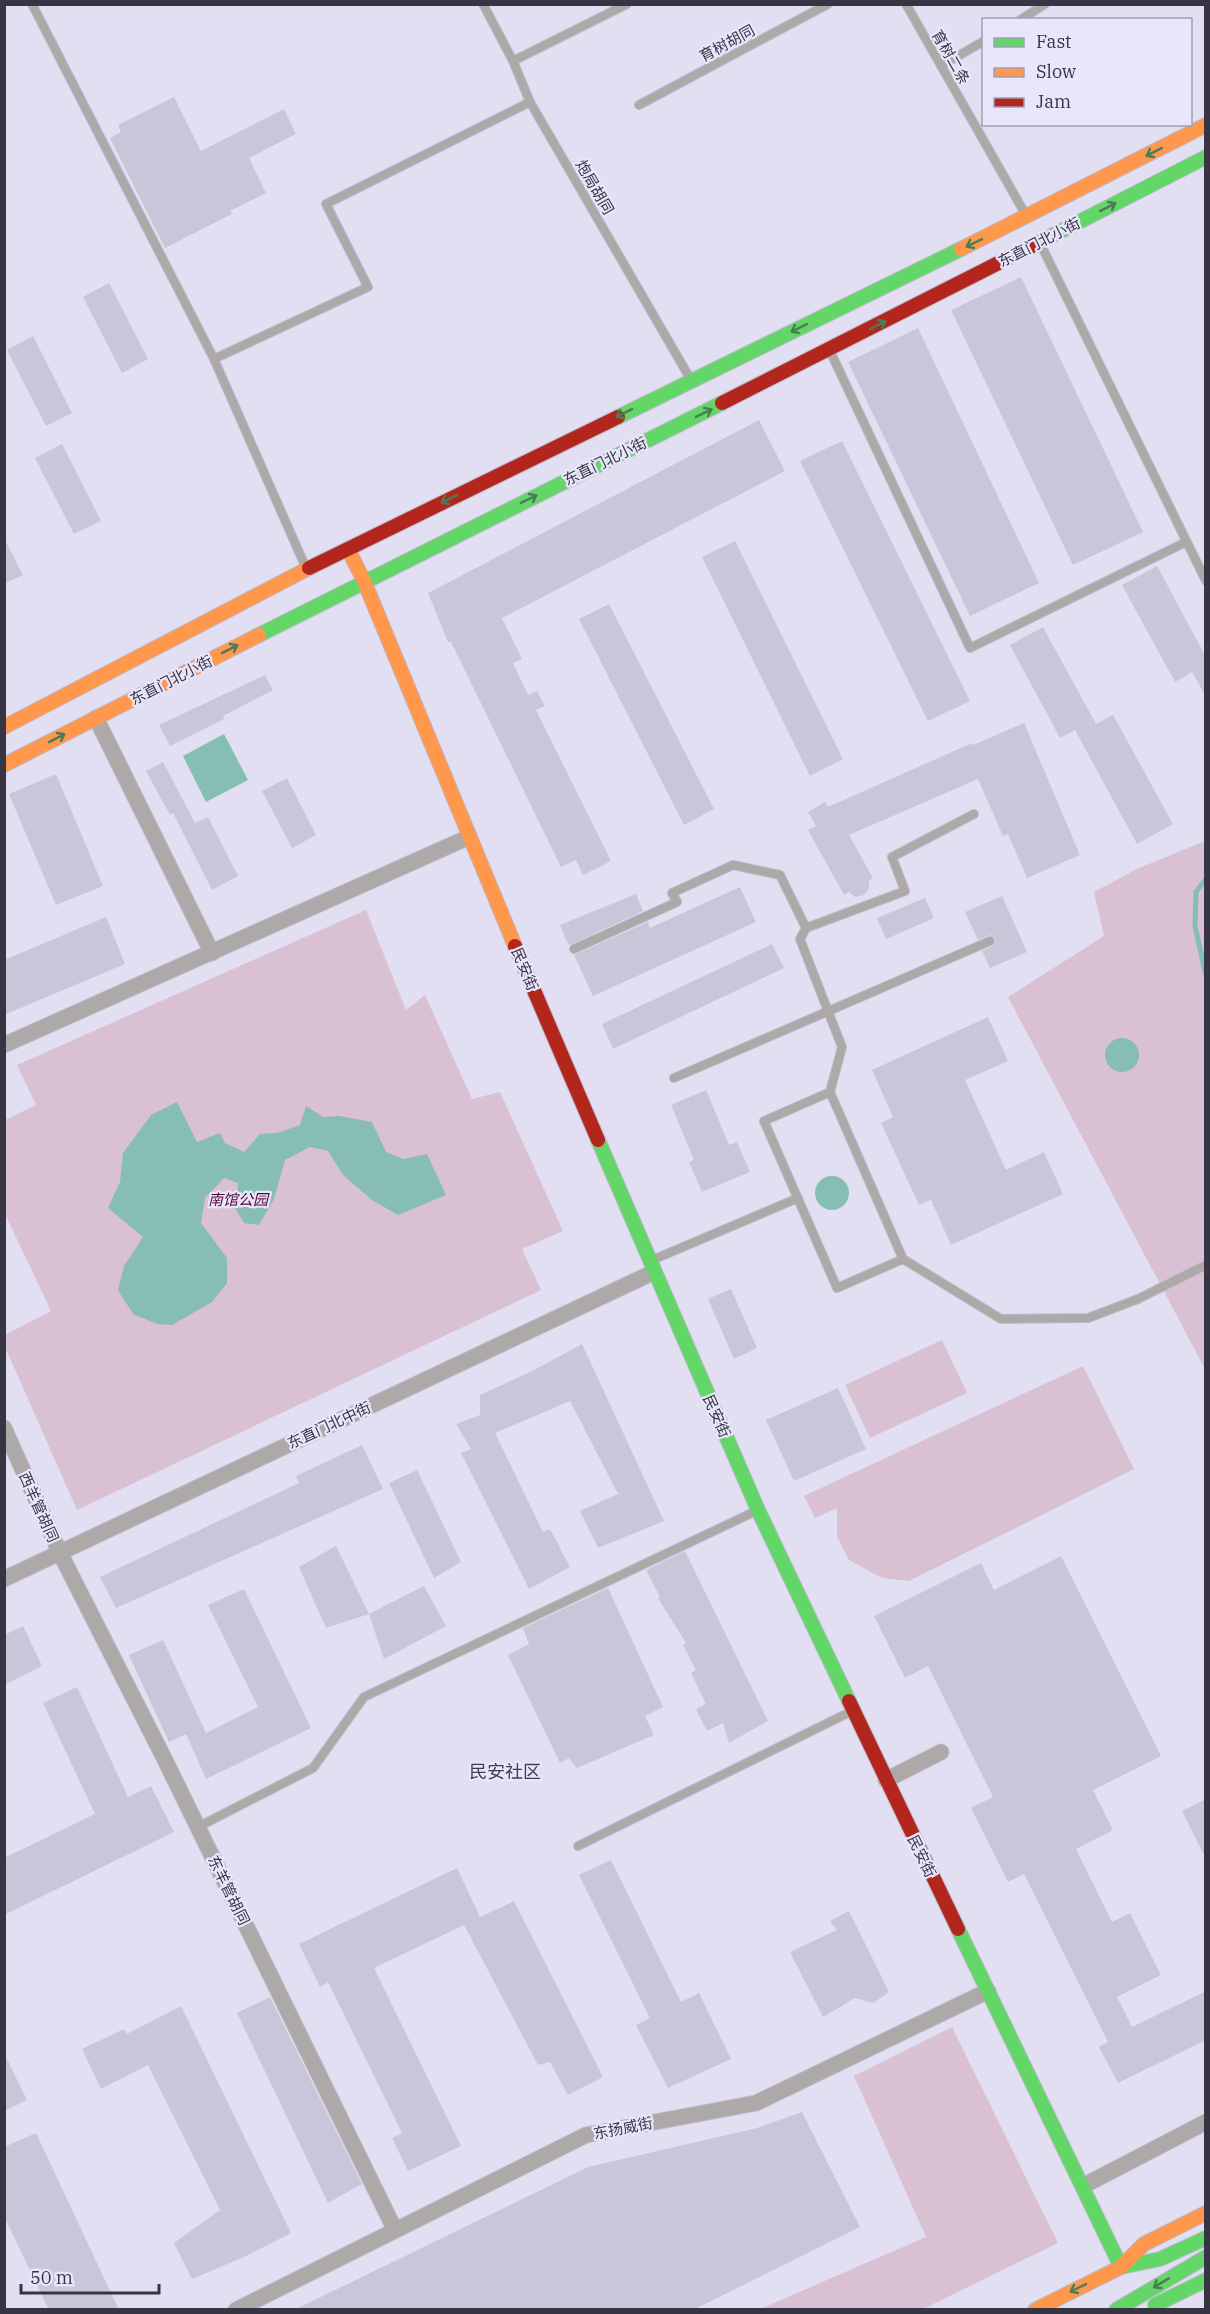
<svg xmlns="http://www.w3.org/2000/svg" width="1210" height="2314" font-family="'IBM Plex Serif','Noto Sans SC',serif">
	<rect width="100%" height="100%" fill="#e2dff3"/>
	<g fill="#d9c0d3">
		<polygon points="1205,841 1205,1369 1008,997 1104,936 1094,892 1139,868"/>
		<polygon points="366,910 406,1010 425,995 472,1099 500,1092 563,1231 522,1249 541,1290 77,1510 5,1347 5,1335 51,1311 5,1214 5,1120 36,1105 17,1065"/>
		<polygon points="942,1340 967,1393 870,1438 845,1385"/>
		<polygon points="1083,1366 1134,1469 909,1581 882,1578 849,1560 837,1537 837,1508 815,1518 804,1496"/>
		<polygon points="952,2027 1058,2243 923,2309 760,2309 926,2237 854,2076"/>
	</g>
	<g fill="#87beb3">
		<polygon points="224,734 248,780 206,802 183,756"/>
		<circle cx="1122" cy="1055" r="17"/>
		<polygon points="177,1102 197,1142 220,1133 225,1143 244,1152 260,1134 277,1133 300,1125 306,1106 323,1117 339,1116 372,1122 386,1152 404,1159 427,1154 446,1195 398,1215 372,1200 343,1175 328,1151 310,1147 285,1160 274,1199 259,1225 244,1223 235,1208 238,1183 224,1178 205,1198 201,1223 227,1258 227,1283 212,1302 172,1325 157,1324 133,1314 118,1290 124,1266 143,1237 108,1208 120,1182 123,1153 151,1115"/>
		<circle cx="832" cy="1193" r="17"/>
	</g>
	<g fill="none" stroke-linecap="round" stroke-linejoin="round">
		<polyline stroke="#87beb3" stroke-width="5" points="1206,879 1196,892 1195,926 1206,976"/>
	</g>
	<g fill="#cac6da">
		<polygon points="174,97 201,151 284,109 296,134 249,158 266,193 230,211 232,214 165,248 110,138 121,132 118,125"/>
		<polygon points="1021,277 1143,532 1073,565 951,310"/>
		<polygon points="109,283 148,359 122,373 83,297"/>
		<polygon points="918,328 1039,583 970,616 848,362"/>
		<polygon points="33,336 72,413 46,426 7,350"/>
		<polygon points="759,420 785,471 502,618 522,659 513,663 528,695 537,691 545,706 536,710 611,861 583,875 576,860 561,867 451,642 448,642 428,593"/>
		<polygon points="842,441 970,701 928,721 800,461"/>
		<polygon points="62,444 101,521 74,534 35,458"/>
		<polygon points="4,538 23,575 4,584"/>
		<polygon points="735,541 843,759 810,776 702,557"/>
		<polygon points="1157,566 1206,657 1206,697 1192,672 1175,682 1122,585"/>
		<polygon points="609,604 714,809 684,825 579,619"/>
		<polygon points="1043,627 1096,724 1113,715 1173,824 1137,844 1075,730 1060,738 1010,645"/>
		<polygon points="265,675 273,690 223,716 224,719 170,746 159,725"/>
		<polygon points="1024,723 1080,855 1027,878 1008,834 1003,836 978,779 849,835 873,878 869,881 869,888 864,895 855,897 849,892 844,895 808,830 816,826 808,812 825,802 828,807 972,743 973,745"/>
		<polygon points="163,762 195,823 208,817 238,876 212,890 173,813 170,815 146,771"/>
		<polygon points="56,774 103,886 56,905 9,794"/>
		<polygon points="287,778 316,835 292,848 262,791"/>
		<polygon points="740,887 756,922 593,996 574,955 648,922 650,928"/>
		<polygon points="636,894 643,911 570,945 567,942 560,925"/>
		<polygon points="1002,896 1027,952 990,968 982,951 994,945 996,939 990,935 978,940 965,912"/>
		<polygon points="925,898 934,918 886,939 877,918"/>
		<polygon points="106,917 125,964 4,1015 4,960"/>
		<polygon points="772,944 784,968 613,1049 602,1024"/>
		<polygon points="988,1017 1008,1061 965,1080 1006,1170 1044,1152 1063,1194 951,1245 931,1200 919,1205 881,1123 893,1117 872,1070"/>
		<polygon points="706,1090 729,1145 737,1142 750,1172 702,1192 689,1162 694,1160 671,1105"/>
		<polygon points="731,1289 757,1348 734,1359 708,1299"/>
		<polygon points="582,1344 664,1521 598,1548 580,1511 618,1494 570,1401 495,1433 543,1532 550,1529 570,1567 529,1589 461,1453 471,1449 456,1424 480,1415 480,1395 532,1371"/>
		<polygon points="838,1388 866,1449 794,1481 766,1420"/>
		<polygon points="362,1445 383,1489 116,1608 100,1577 299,1483 296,1476"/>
		<polygon points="417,1470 461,1562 434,1578 389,1483"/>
		<polygon points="336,1546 369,1614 326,1628 299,1567"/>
		<polygon points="685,1551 768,1721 729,1743 723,1723 707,1731 696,1709 706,1704 691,1673 696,1670 683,1645 686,1643 658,1598 660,1597 646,1570"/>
		<polygon points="1061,1556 1161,1756 1093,1790 1113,1830 1076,1849 1112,1922 1130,1913 1161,1975 1117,1997 1132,2027 1206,1991 1206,2040 1118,2083 1099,2047 1108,2042 1024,1874 1008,1882 971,1808 993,1797 928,1666 905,1678 874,1616 981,1563 994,1590"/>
		<polygon points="424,1586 446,1626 384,1659 369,1614"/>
		<polygon points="608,1588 663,1707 645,1716 654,1735 577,1768 569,1758 560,1763 508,1655 529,1644 523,1628"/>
		<polygon points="244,1589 311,1728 206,1779 186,1734 169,1742 129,1655 163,1640 206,1733 258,1707 208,1605"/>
		<polygon points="23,1626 42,1666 4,1685 4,1635"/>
		<polygon points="77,1687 128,1797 151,1786 174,1832 4,1915 4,1858 95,1814 43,1703"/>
		<polygon points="1206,1799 1206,1859 1182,1811"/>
		<polygon points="611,1860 681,2002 699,1993 731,2059 668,2088 636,2025 650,2018 579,1875"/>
		<polygon points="457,1868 480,1917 514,1901 603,2077 568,2095 550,2062 538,2065 464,1925 374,1968 461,2146 408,2171 392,2138 402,2133 328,1982 320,1987 299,1944"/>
		<polygon points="849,1911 889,1992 873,2003 855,1998 823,2017 790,1952 837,1930 830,1921"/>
		<polygon points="270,1997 362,2184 328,2203 237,2013"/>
		<polygon points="181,2006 291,2233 244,2257 192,2279 174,2243 220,2210 148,2065 101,2089 82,2049 124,2029 127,2034"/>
		<polygon points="4,2053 27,2100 4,2111"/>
		<polygon points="802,2112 860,2227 693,2310 294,2310 588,2167 757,2128"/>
		<polygon points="36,2133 119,2310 49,2310 4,2216 4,2147"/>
	</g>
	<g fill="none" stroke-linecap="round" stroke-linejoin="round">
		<defs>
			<g id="lane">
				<polyline points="32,4 214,359 306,568"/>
				<polyline points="483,4 513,61 530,102 691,380"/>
				<polyline points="906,4 1027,217"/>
				<polyline points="1020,20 1045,4"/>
				<polyline points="513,61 627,4"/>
				<polyline points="941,66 984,41"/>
				<polyline points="639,105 828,4"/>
				<polyline points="1040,243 1206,581"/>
				<polyline points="830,351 970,648 1186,542"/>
				<polyline points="214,359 368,287 326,204 530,102"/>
				<polyline points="974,814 892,857 905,891 806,928 800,939 842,1047 830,1092 903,1259 1001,1319 1088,1318 1138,1299 1206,1265"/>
				<polyline points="574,949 677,902 672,893 733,865 780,875 806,928"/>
				<polyline points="674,1078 990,941"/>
				<polyline points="830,1092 764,1121 837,1288 903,1259"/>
				<polyline points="650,1261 798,1198"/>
				<polyline points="198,1827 313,1768 364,1697 758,1510"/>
				<polyline points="578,1846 852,1711"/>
			</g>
			<g id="street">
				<polyline points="96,718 212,953"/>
				<polyline points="4,1045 469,837"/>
				<polyline points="4,1428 60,1553 164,1758 395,2230"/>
				<polyline points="4,1579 654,1272"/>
				<polyline points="886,1780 941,1752"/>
				<polyline points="1083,2186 1206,2122"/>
				<polyline points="236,2310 586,2135 756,2103 988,1991"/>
			</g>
			<g id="fast">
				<polyline points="1030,247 1206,157"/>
				<polyline points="618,417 961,249"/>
				<polyline points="259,635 722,403"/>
				<polyline points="598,1140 758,1510 849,1701"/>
				<polyline points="958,1929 1121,2267"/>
				<polyline points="1121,2267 1160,2259 1206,2238"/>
				<polyline points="1155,2305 1206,2280"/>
				<polyline points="1116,2310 1206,2257"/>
			</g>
			<g id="slow">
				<polyline points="961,249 1206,125"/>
				<polyline points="348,549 364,581 515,946"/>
				<polyline points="4,727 309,568"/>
				<polyline points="4,765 259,635"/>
				<polyline points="1035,2310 1121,2267 1144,2244 1206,2213"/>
			</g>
			<g id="jam">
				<polyline points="722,403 1030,247"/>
				<polyline points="309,568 618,417"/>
				<polyline points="515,946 598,1140"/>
				<polyline points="849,1701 958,1929"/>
			</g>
		</defs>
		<use href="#lane" stroke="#bdbbcb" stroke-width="10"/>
		<use href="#street" stroke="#bdbbcb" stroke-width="17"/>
		<use href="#fast" stroke="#bdbbcb" stroke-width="16"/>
		<use href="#slow" stroke="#bdbbcb" stroke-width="16"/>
		<use href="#jam" stroke="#bdbbcb" stroke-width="16"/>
		<use href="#lane" stroke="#ada9a9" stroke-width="8"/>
		<use href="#street" stroke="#ada9a9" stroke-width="15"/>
		<use href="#fast" stroke="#63d668" stroke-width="14"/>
		<use href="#slow" stroke="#ff974d" stroke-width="14"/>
		<use href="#jam" stroke="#b3261e" stroke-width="14"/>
	</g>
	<defs><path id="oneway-shaft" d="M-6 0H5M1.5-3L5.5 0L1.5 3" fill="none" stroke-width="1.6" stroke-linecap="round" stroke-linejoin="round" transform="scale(1.5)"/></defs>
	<g stroke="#4b7d54">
		<use href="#oneway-shaft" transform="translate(1154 152) rotate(153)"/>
		<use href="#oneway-shaft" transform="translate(1108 207) rotate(-27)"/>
		<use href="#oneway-shaft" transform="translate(974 243) rotate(154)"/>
		<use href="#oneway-shaft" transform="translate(878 325) rotate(-27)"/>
		<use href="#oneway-shaft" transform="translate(799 328) rotate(154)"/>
		<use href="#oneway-shaft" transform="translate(624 413) rotate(154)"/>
		<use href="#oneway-shaft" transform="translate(704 413) rotate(-26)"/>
		<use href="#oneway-shaft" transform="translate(449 499) rotate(154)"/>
		<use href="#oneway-shaft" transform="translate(529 499) rotate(-26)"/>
		<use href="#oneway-shaft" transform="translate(230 649) rotate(-27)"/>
		<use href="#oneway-shaft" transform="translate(57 738) rotate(-27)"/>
		<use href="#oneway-shaft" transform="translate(1161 2283) rotate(149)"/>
		<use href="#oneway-shaft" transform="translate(1078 2288) rotate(154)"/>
	</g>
	<g text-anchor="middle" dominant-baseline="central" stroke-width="4.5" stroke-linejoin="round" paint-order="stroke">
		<g font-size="15" fill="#373543" stroke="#e9e6fc">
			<text transform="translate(727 43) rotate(-28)">育树胡同</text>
			<text transform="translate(951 57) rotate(60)">育树二条</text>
			<text transform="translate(595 187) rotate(60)">炮局胡同</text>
			<text transform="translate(1039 242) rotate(-27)">东直门北小街</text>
			<text transform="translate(605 461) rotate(-26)">东直门北小街</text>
			<text transform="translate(171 680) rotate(-27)">东直门北小街</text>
			<text transform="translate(525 969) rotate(67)">民安街</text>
			<text transform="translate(717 1416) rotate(66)">民安街</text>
			<text transform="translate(329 1425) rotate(-25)">东直门北中街</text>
			<text transform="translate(39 1507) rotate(66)">西羊管胡同</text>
			<text transform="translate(922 1856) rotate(64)">民安街</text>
			<text transform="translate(229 1890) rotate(64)">东羊管胡同</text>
			<text transform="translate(623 2128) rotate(-11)">东扬威街</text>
		</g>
		<g font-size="15" font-style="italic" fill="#550635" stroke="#e9e6fc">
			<text x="238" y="1199">南馆公园</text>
		</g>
		<g font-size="18" fill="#403b58" stroke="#e9e6fc">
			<text x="505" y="1771">民安社区</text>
		</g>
	</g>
	<rect width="1210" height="2314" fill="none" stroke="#373543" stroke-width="12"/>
	<rect x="982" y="18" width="210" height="108" fill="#e9e6fc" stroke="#a29fb2" stroke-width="1.5"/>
	<rect x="994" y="38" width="30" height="9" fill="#63d668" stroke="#a29fb2" stroke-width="1.5"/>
	<text x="1036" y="48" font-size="18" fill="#373543">Fast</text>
	<rect x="994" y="68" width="30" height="9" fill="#ff974d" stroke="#a29fb2" stroke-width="1.5"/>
	<text x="1036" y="78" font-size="18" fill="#373543">Slow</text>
	<rect x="994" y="98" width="30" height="9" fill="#b3261e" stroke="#a29fb2" stroke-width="1.5"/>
	<text x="1036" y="108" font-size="18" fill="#373543">Jam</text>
	<path d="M21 2284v9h138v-9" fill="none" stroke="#373543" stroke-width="3"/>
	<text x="30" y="2284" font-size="18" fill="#373543" stroke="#e9e6fc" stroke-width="4.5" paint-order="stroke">50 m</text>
</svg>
